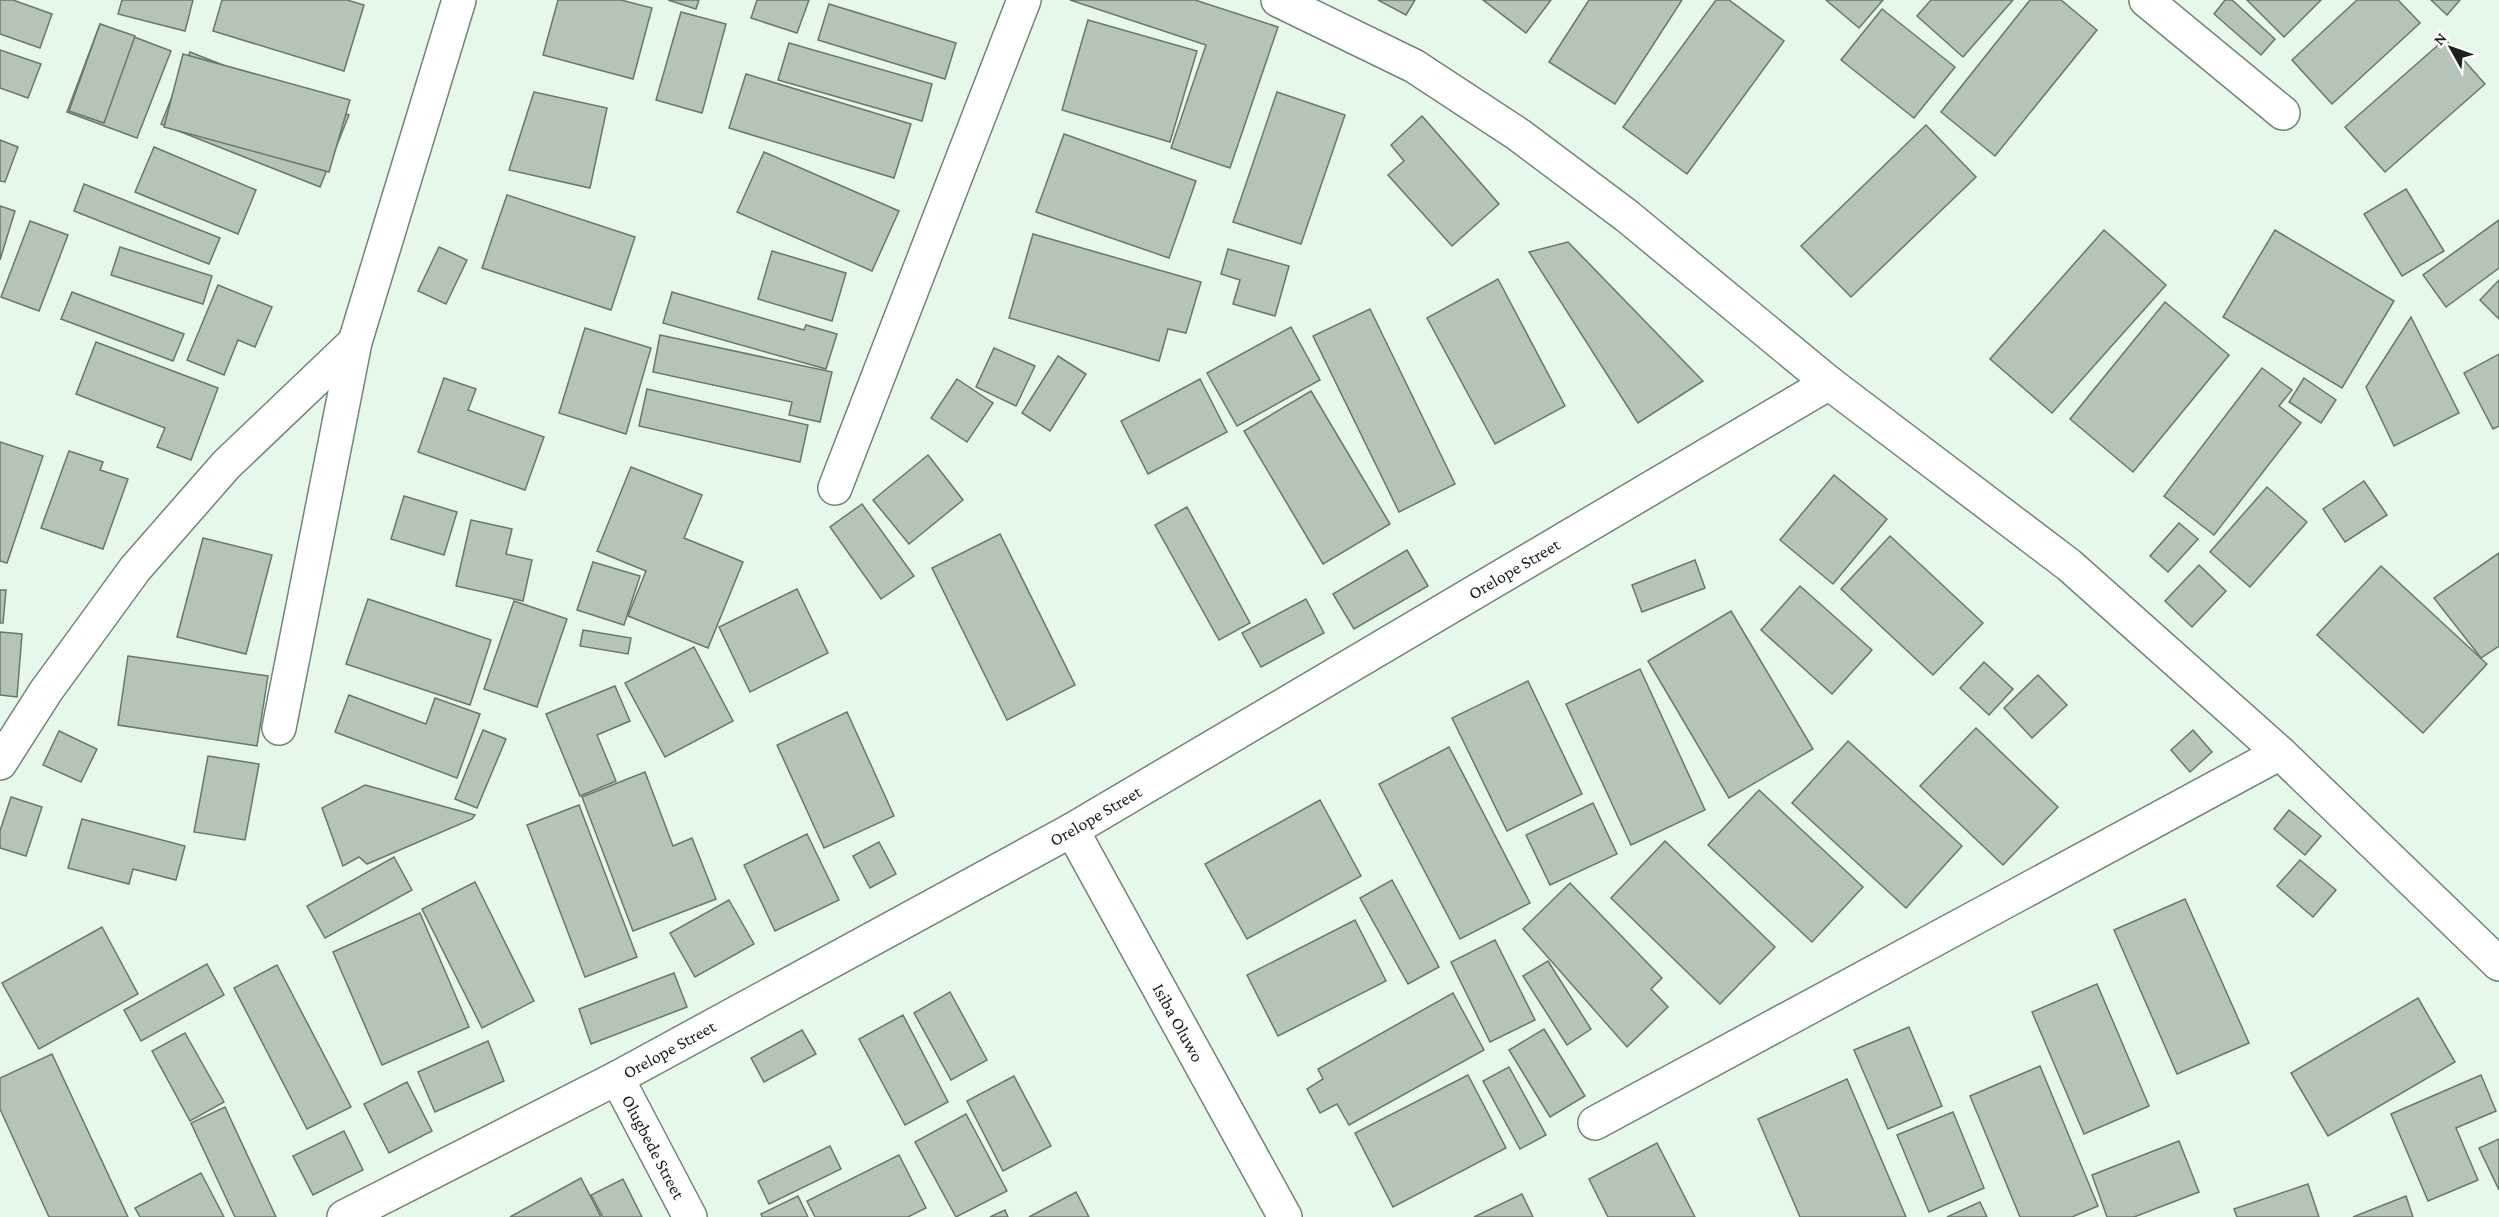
<svg xmlns="http://www.w3.org/2000/svg" width="2499" height="1217" font-family="'Crimson Pro',serif">
	<rect width="100%" height="100%" fill="#e5f8e9"/>
	<g fill="#b4c5b7" stroke="#68786c" stroke-width="1.5">
		<polygon points="0,0 13,0 52,14 40,48 0,34"/>
		<polygon points="122,0 193,0 185,31 118,14"/>
		<polygon points="222,0 347,0 364,5 344,71 213,31"/>
		<polygon points="558,0 621,0 652,8 633,79 543,55"/>
		<polygon points="668,0 699,0 696,9"/>
		<polygon points="757,0 809,0 797,33 751,18"/>
		<polygon points="1070,0 1195,0 1278,27 1230,168 1171,148 1206,45"/>
		<polygon points="1378,0 1415,0 1406,15"/>
		<polygon points="1483,0 1551,0 1526,33"/>
		<polygon points="1589,0 1682,0 1615,104 1549,62"/>
		<polygon points="1716,0 1729,0 1784,41 1687,174 1623,127"/>
		<polygon points="1826,0 1883,0 1859,28"/>
		<polygon points="1931,0 2013,0 1963,57 1917,16"/>
		<polygon points="2030,0 2061,0 2097,30 1995,156 1941,112"/>
		<polygon points="2225,0 2232,0 2275,39 2261,55 2214,14"/>
		<polygon points="2247,0 2321,0 2284,37"/>
		<polygon points="2357,0 2398,0 2420,23 2332,104 2292,60"/>
		<polygon points="2431,0 2460,0 2447,15"/>
		<polygon points="829,4 956,43 945,79 818,40"/>
		<polygon points="1882,9 1955,67 1914,118 1841,60"/>
		<polygon points="681,12 726,24 702,113 656,100"/>
		<polygon points="1088,20 1197,51 1170,142 1062,110"/>
		<polygon points="100,24 171,51 137,138 67,112"/>
		<polygon points="100,24 135,36 104,123 69,111"/>
		<polygon points="2445,39 2485,84 2385,172 2345,127"/>
		<polygon points="789,43 932,84 922,121 778,80"/>
		<polygon points="0,50 41,64 28,98 0,88"/>
		<polygon points="190,52 349,115 320,187 161,124"/>
		<polygon points="183,54 350,100 329,172 164,127"/>
		<polygon points="746,74 911,124 894,178 729,128"/>
		<polygon points="534,92 607,108 590,188 509,170"/>
		<polygon points="1277,92 1345,115 1301,244 1233,222"/>
		<polygon points="1422,116 1499,204 1452,246 1388,175 1404,161 1391,145"/>
		<polygon points="1926,125 1976,177 1851,297 1801,246"/>
		<polygon points="1064,134 1196,181 1169,258 1036,212"/>
		<polygon points="0,140 18,147 5,182 0,181"/>
		<polygon points="154,147 256,190 238,234 135,192"/>
		<polygon points="764,152 899,211 872,271 737,212"/>
		<polygon points="84,184 220,238 209,264 74,211"/>
		<polygon points="2406,189 2444,251 2402,276 2364,214"/>
		<polygon points="507,195 635,237 611,310 482,268"/>
		<polygon points="0,206 15,211 0,260"/>
		<polygon points="2499,220 2499,268 2446,307 2423,275"/>
		<polygon points="30,221 68,235 39,311 1,297"/>
		<polygon points="2104,230 2166,285 2052,413 1990,359"/>
		<polygon points="2275,230 2394,301 2342,388 2223,317"/>
		<polygon points="1033,234 1201,282 1186,333 1168,329 1159,361 1009,318"/>
		<polygon points="1568,242 1703,381 1638,423 1529,252"/>
		<polygon points="120,247 212,276 203,304 111,275"/>
		<polygon points="439,247 467,260 446,304 418,291"/>
		<polygon points="1228,249 1289,266 1275,316 1233,304 1240,280 1221,274"/>
		<polygon points="772,251 846,273 832,321 758,299"/>
		<polygon points="1498,279 1565,406 1495,444 1427,318"/>
		<polygon points="2499,280 2499,319 2480,300"/>
		<polygon points="218,285 272,307 255,347 238,340 224,375 187,360"/>
		<polygon points="72,292 184,334 173,361 61,319"/>
		<polygon points="672,292 804,330 806,325 837,334 826,369 663,323"/>
		<polygon points="2165,302 2229,355 2133,472 2070,419"/>
		<polygon points="1370,309 1455,484 1399,512 1313,336"/>
		<polygon points="2411,317 2459,413 2394,446 2366,387"/>
		<polygon points="1291,327 1320,380 1237,426 1207,373"/>
		<polygon points="585,328 651,348 626,434 559,413"/>
		<polygon points="660,335 832,372 820,422 789,415 792,402 653,372"/>
		<polygon points="96,342 218,388 191,460 157,447 165,428 76,394"/>
		<polygon points="994,348 1035,366 1016,406 976,387"/>
		<polygon points="2499,354 2499,426 2493,429 2464,373"/>
		<polygon points="1058,356 1086,374 1050,431 1022,413"/>
		<polygon points="2262,368 2292,390 2279,406 2301,423 2214,535 2164,496"/>
		<polygon points="444,378 476,389 468,410 544,437 525,490 418,452"/>
		<polygon points="2304,378 2336,400 2321,423 2289,402"/>
		<polygon points="957,379 993,403 967,442 931,418"/>
		<polygon points="1200,379 1227,432 1148,474 1121,421"/>
		<polygon points="647,389 808,425 800,462 639,426"/>
		<polygon points="1311,391 1390,524 1323,564 1244,431"/>
		<polygon points="0,442 43,456 7,563 0,561"/>
		<polygon points="69,451 103,462 100,470 128,479 103,549 41,528"/>
		<polygon points="928,455 963,500 909,544 873,500"/>
		<polygon points="631,467 702,495 684,538 743,562 708,648 628,616 646,571 597,551"/>
		<polygon points="1834,475 1887,519 1833,584 1780,540"/>
		<polygon points="2364,481 2387,515 2345,542 2323,509"/>
		<polygon points="2267,487 2307,522 2250,587 2210,552"/>
		<polygon points="404,496 457,512 444,555 391,539"/>
		<polygon points="862,504 914,576 881,599 830,527"/>
		<polygon points="1187,507 1250,623 1219,640 1155,525"/>
		<polygon points="471,520 512,529 506,554 532,560 523,601 456,586"/>
		<polygon points="2179,523 2198,539 2168,572 2150,556"/>
		<polygon points="1000,534 1075,685 1007,720 932,568"/>
		<polygon points="1890,536 1983,623 1933,675 1841,589"/>
		<polygon points="203,538 272,555 246,654 177,637"/>
		<polygon points="1407,550 1428,586 1354,629 1333,594"/>
		<polygon points="2499,553 2499,646 2481,658 2434,598"/>
		<polygon points="1695,560 1705,588 1642,612 1632,585"/>
		<polygon points="593,562 640,576 624,625 577,610"/>
		<polygon points="2199,565 2226,591 2192,627 2165,601"/>
		<polygon points="2381,566 2487,664 2423,733 2317,635"/>
		<polygon points="1800,586 1872,650 1832,694 1761,630"/>
		<polygon points="797,589 828,653 750,692 719,627"/>
		<polygon points="0,590 6,590 3,623 0,623"/>
		<polygon points="368,599 491,640 470,705 346,664"/>
		<polygon points="1306,599 1324,633 1261,667 1242,633"/>
		<polygon points="514,601 567,619 537,707 484,689"/>
		<polygon points="1731,611 1813,749 1729,798 1648,661"/>
		<polygon points="583,630 631,638 628,654 580,646"/>
		<polygon points="0,632 22,634 17,697 0,695"/>
		<polygon points="694,647 733,721 665,757 625,683"/>
		<polygon points="128,656 268,676 257,746 118,725"/>
		<polygon points="1984,662 2013,689 1989,715 1960,688"/>
		<polygon points="1640,669 1705,810 1631,845 1566,704"/>
		<polygon points="2038,675 2067,705 2032,738 2004,708"/>
		<polygon points="1528,681 1582,794 1507,831 1452,718"/>
		<polygon points="615,686 630,721 597,735 616,781 580,796 546,714"/>
		<polygon points="349,695 426,724 435,698 480,714 457,778 335,732"/>
		<polygon points="847,712 894,816 824,848 777,745"/>
		<polygon points="1976,728 2058,807 2003,865 1920,786"/>
		<polygon points="483,730 506,739 477,808 455,799"/>
		<polygon points="2193,730 2212,752 2190,772 2171,750"/>
		<polygon points="59,731 97,749 81,782 43,765"/>
		<polygon points="1848,741 1962,846 1906,908 1792,803"/>
		<polygon points="1449,747 1530,903 1460,939 1379,784"/>
		<polygon points="208,756 259,764 245,840 194,832"/>
		<polygon points="645,772 673,846 692,838 716,899 633,931 582,797"/>
		<polygon points="365,785 475,815 472,819 367,864 359,857 343,866 322,808"/>
		<polygon points="1759,790 1863,887 1812,942 1708,845"/>
		<polygon points="11,797 42,807 26,856 0,848 0,831"/>
		<polygon points="1320,800 1361,876 1247,939 1205,864"/>
		<polygon points="1593,803 1617,854 1550,885 1526,835"/>
		<polygon points="579,805 637,957 585,977 527,825"/>
		<polygon points="2289,810 2321,836 2305,855 2274,829"/>
		<polygon points="82,819 185,846 176,880 133,869 129,884 68,868"/>
		<polygon points="807,834 839,900 775,931 744,865"/>
		<polygon points="1665,841 1775,947 1720,1004 1611,898"/>
		<polygon points="879,842 896,874 870,888 853,856"/>
		<polygon points="394,857 412,890 325,938 307,906"/>
		<polygon points="2300,860 2336,890 2313,917 2277,886"/>
		<polygon points="1392,880 1439,967 1408,984 1360,898"/>
		<polygon points="475,882 534,1001 482,1028 422,909"/>
		<polygon points="1570,883 1662,978 1651,989 1668,1007 1627,1047 1523,929"/>
		<polygon points="2185,899 2249,1043 2177,1074 2114,930"/>
		<polygon points="729,900 754,944 695,977 670,933"/>
		<polygon points="420,913 469,1027 382,1065 333,952"/>
		<polygon points="1355,920 1386,981 1278,1036 1247,975"/>
		<polygon points="102,927 138,994 39,1049 2,983"/>
		<polygon points="1495,940 1535,1020 1490,1042 1451,962"/>
		<polygon points="1548,961 1591,1029 1567,1045 1523,976"/>
		<polygon points="207,964 224,995 141,1041 124,1010"/>
		<polygon points="277,965 351,1107 307,1129 234,988"/>
		<polygon points="674,973 687,1007 591,1044 579,1009"/>
		<polygon points="2097,984 2149,1106 2084,1134 2032,1012"/>
		<polygon points="950,992 987,1060 951,1080 914,1013"/>
		<polygon points="1453,993 1484,1050 1349,1125 1337,1104 1320,1113 1307,1089 1323,1079 1318,1069"/>
		<polygon points="2418,998 2455,1062 2328,1136 2291,1073"/>
		<polygon points="903,1015 948,1102 905,1125 859,1039"/>
		<polygon points="1909,1027 1942,1106 1888,1129 1854,1050"/>
		<polygon points="1544,1029 1585,1096 1550,1117 1509,1050"/>
		<polygon points="802,1030 816,1054 764,1082 751,1058"/>
		<polygon points="185,1033 224,1102 190,1121 152,1051"/>
		<polygon points="488,1041 504,1081 435,1112 418,1072"/>
		<polygon points="52,1054 128,1217 49,1217 0,1109 0,1078"/>
		<polygon points="2040,1066 2098,1206 2072,1217 2020,1217 1970,1096"/>
		<polygon points="1509,1067 1546,1135 1520,1149 1483,1081"/>
		<polygon points="1468,1075 1506,1148 1393,1207 1355,1133"/>
		<polygon points="2481,1075 2496,1111 2456,1128 2478,1180 2428,1201 2391,1114"/>
		<polygon points="1014,1076 1051,1146 1003,1171 967,1101"/>
		<polygon points="1847,1079 1906,1217 1800,1217 1758,1119"/>
		<polygon points="407,1082 432,1131 389,1153 364,1104"/>
		<polygon points="225,1107 276,1217 235,1217 191,1123"/>
		<polygon points="1953,1112 1984,1188 1929,1212 1897,1135"/>
		<polygon points="966,1114 1007,1191 956,1217 915,1142"/>
		<polygon points="344,1131 363,1170 313,1195 293,1156"/>
		<polygon points="2499,1139 2499,1190 2479,1148"/>
		<polygon points="2179,1141 2199,1192 2134,1217 2107,1217 2092,1175"/>
		<polygon points="1657,1143 1695,1217 1608,1217 1589,1179"/>
		<polygon points="830,1146 841,1169 769,1204 758,1181"/>
		<polygon points="899,1155 926,1208 908,1217 815,1217 807,1201"/>
		<polygon points="201,1173 224,1217 140,1217 135,1208"/>
		<polygon points="581,1178 601,1217 510,1217"/>
		<polygon points="623,1179 642,1217 603,1217 591,1195"/>
		<polygon points="2308,1184 2319,1217 2237,1217 2234,1209"/>
		<polygon points="1076,1192 1089,1217 1029,1217"/>
		<polygon points="1522,1194 1533,1217 1474,1217"/>
		<polygon points="798,1196 808,1217 762,1217 761,1214"/>
		<polygon points="2406,1196 2413,1217 2353,1217"/>
		<polygon points="1980,1202 1987,1217 1947,1217"/>
		<polygon points="1005,1210 1008,1217 990,1217"/>
	</g>
	<g fill="none" stroke-linecap="round" stroke-linejoin="round">
		<defs>
			<g id="street">
				<polyline points="1278,0 1414,66 1519,135 1627,216 1829,383 2069,565 2280,753 2499,964"/>
				<polyline points="2146,0 2283,113"/>
				<polyline points="835,488 1024,0"/>
				<polyline points="279,728 355,342"/>
				<polyline points="0,763 46,691 135,569 226,465 355,342 459,0"/>
				<path id="s1" d="M1072,830L1285,1217"/>
				<path id="s2" d="M617,1078L690,1217"/>
				<polyline points="1595,1123 2280,753"/>
				<path id="s3" d="M344,1217L617,1078L1072,830L1829,383"/>
			</g>
		</defs>
		<use href="#street" stroke="#738377" stroke-width="36"/>
		<use href="#street" stroke="#fff" stroke-width="33"/>
	</g>
	<g text-anchor="middle" dominant-baseline="central" stroke-width="6" stroke-linejoin="round" paint-order="stroke">
		<g font-size="18" fill="#1b221d" stroke="#fff">
			<text stroke="none"><textPath href="#s3" startOffset="1338">Orelope Street</textPath></text>
			<text stroke="none"><textPath href="#s3" startOffset="852">Orelope Street</textPath></text>
			<text stroke="none"><textPath href="#s1" startOffset="220">Isiba Oluwo</textPath></text>
			<text stroke="none"><textPath href="#s3" startOffset="366">Orelope Street</textPath></text>
			<text stroke="none"><textPath href="#s2" startOffset="78">Olugbede Street</textPath></text>
		</g>
	</g>
	<g transform="translate(2451 48) rotate(310)" stroke="#ffffff" stroke-width="4.5" paint-order="stroke">
	<path d="M0-4.5L10 22L0 15L-10 22Z" fill="#1b221d"/>
	<text y="-9" font-size="16" font-weight="bold" text-anchor="middle" fill="#1b221d">N</text>
	</g>
</svg>
